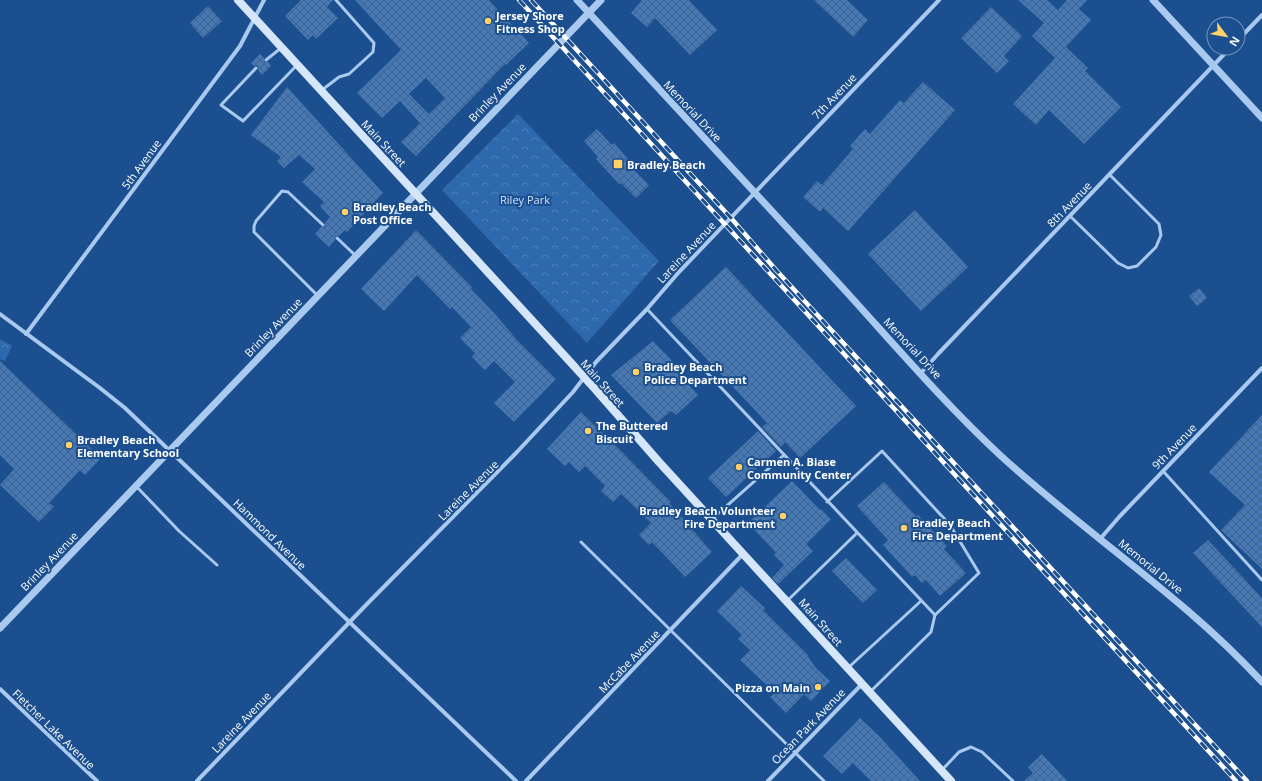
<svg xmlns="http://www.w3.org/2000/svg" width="1262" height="781" font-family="'Open Sans',sans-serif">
	<defs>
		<pattern id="park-crowns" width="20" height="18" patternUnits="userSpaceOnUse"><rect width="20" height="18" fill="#2e69ad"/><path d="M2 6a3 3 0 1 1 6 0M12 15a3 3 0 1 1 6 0" fill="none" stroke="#4d80b9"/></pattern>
		<pattern id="building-cross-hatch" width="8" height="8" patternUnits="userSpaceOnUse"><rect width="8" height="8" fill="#4478b7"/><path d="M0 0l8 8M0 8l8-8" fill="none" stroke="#486282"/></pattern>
	</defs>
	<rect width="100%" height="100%" fill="#1b4f8f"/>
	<g fill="url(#park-crowns)">
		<polygon points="518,114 659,261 587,343 442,190"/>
		<polygon points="0,339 12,346 5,361 0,359"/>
	</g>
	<g fill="url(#building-cross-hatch)" fill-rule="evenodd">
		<polygon points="301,0 333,0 327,7 338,18 316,39 313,35 308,40 285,16"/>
		<path d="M355,0H489L529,43L506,65L505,64L416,156L401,142L420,123L400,101L382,118L357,93L401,50ZM426,78L445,98L429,114L409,94Z"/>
		<polygon points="642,0 689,0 717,30 690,55 655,18 647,27 631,13"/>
		<polygon points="814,0 847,0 868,20 853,37"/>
		<polygon points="1018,0 1047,0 1058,10 1067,0 1087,0 1079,9 1091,20 1066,47 1088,68 1085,71 1121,107 1084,144 1049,110 1036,125 1013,104 1055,58 1032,36 1044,23"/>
		<polygon points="208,6 222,21 203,38 190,23"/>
		<polygon points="991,7 1022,36 1004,56 1009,61 997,73 961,38"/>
		<polygon points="260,54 264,58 264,62 268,62 271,66 262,75 258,70 258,66 254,66 251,63"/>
		<polygon points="923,82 955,110 848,231 823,208 820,212 803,197 817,181 822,185 853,149 850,146 865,129 870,134 900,100 904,103"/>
		<polygon points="287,87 383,193 347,232 345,230 339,236 335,236 335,240 329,247 315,234 321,227 325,227 325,223 330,217 320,206 324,202 302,182 315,169 299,155 284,168 277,161 281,157 251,135"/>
		<polygon points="597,129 612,145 614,143 637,169 635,171 649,185 636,198 621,183 619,184 596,159 598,157 584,141"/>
		<polygon points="915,210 968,267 921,311 868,254"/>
		<polygon points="416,230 472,287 471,289 496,315 516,339 556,379 514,422 494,403 515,382 494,361 485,370 472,357 475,353 460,338 471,327 452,307 450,309 417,275 384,311 361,289"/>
		<polygon points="726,267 856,406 800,458 785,442 781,447 762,427 767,423 670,320"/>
		<polygon points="1199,288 1207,298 1197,306 1189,296"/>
		<polygon points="653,341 678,367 675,370 698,395 676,415 671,411 657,423 611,375"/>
		<polygon points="0,361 101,458 85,475 80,470 49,503 54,507 39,522 0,485 14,469 0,455"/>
		<polygon points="581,412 618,448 671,502 669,503 712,552 685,577 652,542 649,545 639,535 651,523 621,494 613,502 601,491 605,486 585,466 579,472 569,462 565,466 547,449"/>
		<polygon points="1262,415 1262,569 1221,530 1245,505 1209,472"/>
		<polygon points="758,431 776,451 726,497 708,478"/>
		<polygon points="792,481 820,510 821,509 831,519 806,544 813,551 778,584 772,578 784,565 774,555 776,553 748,523"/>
		<polygon points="884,482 916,516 918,515 947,546 944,549 966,573 940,596 926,580 922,583 915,575 912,577 883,545 888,540 857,506"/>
		<polygon points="1208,540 1262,598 1262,627 1193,553"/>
		<polygon points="846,558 877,590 863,603 832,571"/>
		<polygon points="741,586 765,608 763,610 809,656 808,657 816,668 830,681 811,701 804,694 786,713 770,697 775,693 740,660 750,650 738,639 742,635 717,611"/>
		<polygon points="860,718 878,735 920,781 871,781 853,763 842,774 823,756"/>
		<polygon points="1042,754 1067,781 1024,781 1033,773 1028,767"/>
	</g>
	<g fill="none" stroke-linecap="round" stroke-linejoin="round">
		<g stroke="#a9c9ee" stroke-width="3">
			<polyline points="266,60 281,48"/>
			<polyline points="256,68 221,105 243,121 297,65"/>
			<polyline points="322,90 339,77 349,74 373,52 374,43 336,0"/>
			<polyline points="1070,216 1118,263 1128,268 1137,266 1156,247 1161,235 1159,224 1110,175"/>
			<polyline points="337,238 356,256"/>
			<polyline points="318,296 254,232 254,226 256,221 282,191 288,192 323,225"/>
			<polyline points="647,309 935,615"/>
			<polyline points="1163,471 1262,580"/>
			<polyline points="136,486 179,531 217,565"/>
			<polyline points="827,502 882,451 950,525 979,573 935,615 931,632 870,692"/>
			<polyline points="712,519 784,455"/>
			<polyline points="581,542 824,781"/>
			<polyline points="787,601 857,533"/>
			<polyline points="849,667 921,601"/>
			<polyline points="942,770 959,752 971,747 982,752 1013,781"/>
		</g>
		<g stroke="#a9c9ee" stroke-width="4">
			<polyline points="1238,40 1262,15"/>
			<polyline points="0,314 100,388 125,408 516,781"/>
			<polyline points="26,334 240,46 264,0"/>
			<polyline points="921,373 938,354 1230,48"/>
			<polyline points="1100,539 1120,516 1262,368"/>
			<polyline points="0,689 97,781"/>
			<polyline points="197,781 365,606 517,452 573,392 596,362 647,309 679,272 939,0"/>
			<polyline points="526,781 743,554"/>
			<polyline points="768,781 862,684"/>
		</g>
		<g stroke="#a9c9ee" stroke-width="7">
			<path d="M577,0C665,96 753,191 841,286C893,343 944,403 1001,456C1086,534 1184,597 1262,682"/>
			<polyline points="1153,0 1262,118"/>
			<polyline points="0,628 601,0"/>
		</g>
		<polyline stroke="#d6e6fa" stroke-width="8" points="238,0 596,390 659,462 951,781"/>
		<defs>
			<g id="rail">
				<polyline points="519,0 1236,781"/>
				<polyline points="531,0 731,218 776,270 1247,781"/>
			</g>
		</defs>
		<use href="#rail" stroke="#fff" stroke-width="4.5"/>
		<use href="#rail" stroke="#1b4f8f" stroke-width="3" stroke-dasharray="9" stroke-linecap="butt"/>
	</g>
	<g fill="#ffd166" stroke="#1b4f8f" stroke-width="1.5">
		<circle cx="488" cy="21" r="4"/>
		<rect x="613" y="159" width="10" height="10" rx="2"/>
		<circle cx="345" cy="212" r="4"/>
		<circle cx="636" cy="372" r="4"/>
		<circle cx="588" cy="431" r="4"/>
		<circle cx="69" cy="445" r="4"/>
		<circle cx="739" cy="467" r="4"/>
		<circle cx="783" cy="516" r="4"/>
		<circle cx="904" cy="528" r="4"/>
		<circle cx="818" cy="687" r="4"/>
	</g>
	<g text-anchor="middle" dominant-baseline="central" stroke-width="4" stroke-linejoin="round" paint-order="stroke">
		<g font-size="11" font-weight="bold" fill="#fff" stroke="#1b4f8f" text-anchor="start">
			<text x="496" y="15">Jersey Shore<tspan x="496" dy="13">Fitness Shop</tspan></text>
			<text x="627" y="164">Bradley Beach</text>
			<text x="353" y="206">Bradley Beach<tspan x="353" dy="13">Post Office</tspan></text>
			<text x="644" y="366">Bradley Beach<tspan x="644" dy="13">Police Department</tspan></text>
			<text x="596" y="425">The Buttered<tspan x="596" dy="13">Biscuit</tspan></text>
			<text x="77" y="439">Bradley Beach<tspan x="77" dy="13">Elementary School</tspan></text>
			<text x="747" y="461">Carmen A. Biase<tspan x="747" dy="13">Community Center</tspan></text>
			<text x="775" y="510" text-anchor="end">Bradley Beach Volunteer<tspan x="775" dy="13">Fire Department</tspan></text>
			<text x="912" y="522">Bradley Beach<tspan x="912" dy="13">Fire Department</tspan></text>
			<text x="810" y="687" text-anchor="end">Pizza on Main</text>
		</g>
		<g font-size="11" fill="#fff" stroke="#1b4f8f">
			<text transform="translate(497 92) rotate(-46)">Brinley Avenue</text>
			<text transform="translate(834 96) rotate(-46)">7th Avenue</text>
			<text transform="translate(693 111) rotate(47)">Memorial Drive</text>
			<text transform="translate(384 143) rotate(47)">Main Street</text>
			<text transform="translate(141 164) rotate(-54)">5th Avenue</text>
			<text transform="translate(1069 204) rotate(-46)">8th Avenue</text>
			<text transform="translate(686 252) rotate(-47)">Lareine Avenue</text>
			<text transform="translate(273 327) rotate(-46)">Brinley Avenue</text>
			<text transform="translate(913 348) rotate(47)">Memorial Drive</text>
			<text transform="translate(603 383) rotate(48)">Main Street</text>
			<text transform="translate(1174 446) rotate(-46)">9th Avenue</text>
			<text transform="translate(468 490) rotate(-45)">Lareine Avenue</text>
			<text transform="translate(270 534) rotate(44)">Hammond Avenue</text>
			<text transform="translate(49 561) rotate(-46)">Brinley Avenue</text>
			<text transform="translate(1151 566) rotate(39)">Memorial Drive</text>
			<text transform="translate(821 622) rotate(48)">Main Street</text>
			<text transform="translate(629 661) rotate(-46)">McCabe Avenue</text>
			<text transform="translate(241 722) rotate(-46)">Lareine Avenue</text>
			<text transform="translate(808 726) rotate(-46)">Ocean Park Avenue</text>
			<text transform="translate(54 729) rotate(44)">Fletcher Lake Avenue</text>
		</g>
		<g font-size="11" fill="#cfe3fa" stroke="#1b4f8f">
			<text x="525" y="199">Riley Park</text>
		</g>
	</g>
	<g transform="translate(1226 36) rotate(122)"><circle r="19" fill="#1b4f8f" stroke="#7695bc"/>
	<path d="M0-3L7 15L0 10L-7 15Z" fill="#ffd166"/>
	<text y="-6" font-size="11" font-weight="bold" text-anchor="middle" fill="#ffffff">N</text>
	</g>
</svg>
